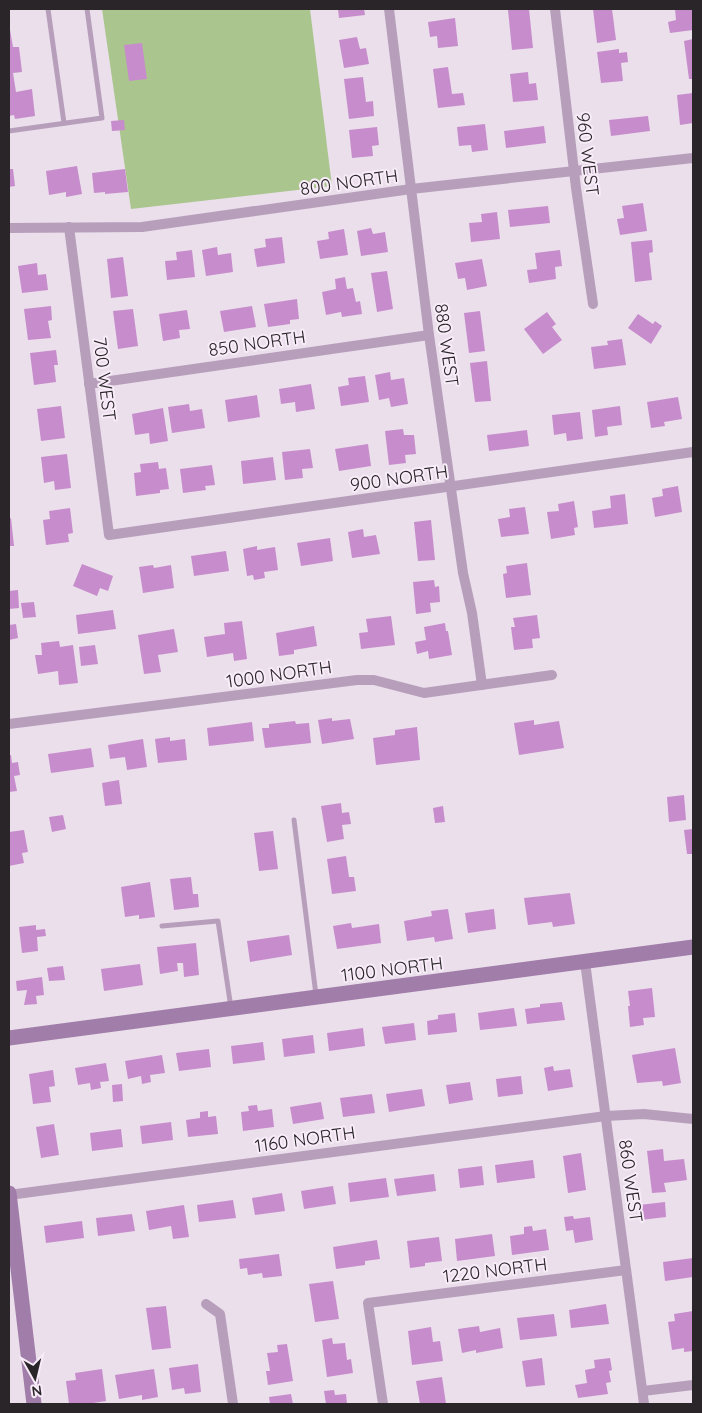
<svg xmlns="http://www.w3.org/2000/svg" width="702" height="1413" font-family="Quicksand,sans-serif">
	<rect width="100%" height="100%" fill="#ebdfec"/>
	<polygon fill="#aac68e" points="102,9 310,9 332,186 131,209"/>
	<g fill="#c78ccc">
		<polygon points="338,9 364,9 365,15 339,18"/>
		<polygon points="529,9 533,48 512,50 508,10"/>
		<polygon points="593,9 612,9 616,40 597,43"/>
		<polygon points="675,9 693,9 693,30 670,33 668,22 676,20"/>
		<polygon points="455,18 458,46 438,48 437,36 430,37 428,22"/>
		<polygon points="9,24 13,47 19,47 22,72 13,73 16,92 32,89 35,116 15,119 14,115 9,116"/>
		<polygon points="357,37 360,49 366,48 369,64 344,68 339,40"/>
		<polygon points="693,39 693,79 689,79 684,41"/>
		<polygon points="142,43 147,79 129,81 124,45"/>
		<polygon points="619,49 619,53 627,52 628,62 621,63 623,81 601,83 597,52"/>
		<polygon points="448,67 452,94 463,93 465,105 438,108 433,69"/>
		<polygon points="528,72 529,84 536,83 538,100 513,102 510,74"/>
		<polygon points="363,77 366,102 373,101 374,116 349,119 344,79"/>
		<polygon points="693,93 693,123 680,125 677,95"/>
		<polygon points="648,116 650,131 611,136 609,120"/>
		<polygon points="124,120 125,130 112,131 111,121"/>
		<polygon points="485,124 488,150 472,152 471,145 459,146 457,127"/>
		<polygon points="544,126 546,143 506,148 504,131"/>
		<polygon points="377,127 379,145 372,146 373,156 352,158 349,130"/>
		<polygon points="77,166 82,194 66,197 66,192 49,195 46,171"/>
		<polygon points="9,169 13,169 15,186 9,187"/>
		<polygon points="125,169 128,192 105,194 105,192 94,193 92,173"/>
		<polygon points="643,203 647,231 620,235 617,219 624,218 622,206"/>
		<polygon points="548,206 550,223 510,227 508,210"/>
		<polygon points="497,212 500,239 471,242 469,223 482,222 481,214"/>
		<polygon points="371,228 373,234 385,232 388,252 361,256 357,231"/>
		<polygon points="344,229 348,255 320,259 317,241 329,239 328,232"/>
		<polygon points="282,237 285,263 257,267 254,249 266,247 265,239"/>
		<polygon points="652,240 653,252 649,253 652,280 635,282 631,242"/>
		<polygon points="217,247 218,255 231,253 233,272 206,276 202,250"/>
		<polygon points="192,250 195,277 167,280 165,261 177,260 176,252"/>
		<polygon points="560,250 562,266 555,267 556,279 529,283 527,270 537,269 535,253"/>
		<polygon points="123,257 128,296 111,298 107,259"/>
		<polygon points="482,259 487,286 467,290 465,278 458,279 455,263"/>
		<polygon points="37,263 38,275 46,274 48,290 22,293 18,266"/>
		<polygon points="387,271 393,309 377,312 371,273"/>
		<polygon points="345,277 347,289 353,288 356,302 360,301 362,314 342,317 341,312 326,315 322,292 336,289 335,279"/>
		<polygon points="297,299 299,319 290,320 290,324 268,327 264,304"/>
		<polygon points="51,306 52,320 48,321 51,338 28,340 24,309"/>
		<polygon points="252,306 256,327 224,332 220,311"/>
		<polygon points="133,309 138,346 118,349 113,311"/>
		<polygon points="187,310 190,329 179,330 180,338 163,341 159,314"/>
		<polygon points="480,311 485,351 469,353 464,313"/>
		<polygon points="547,312 556,324 552,327 562,340 543,354 524,329"/>
		<polygon points="638,314 653,324 655,321 662,326 651,344 628,328"/>
		<polygon points="622,339 626,365 594,369 591,347 608,345 607,341"/>
		<polygon points="56,350 58,365 54,365 56,382 34,385 30,353"/>
		<polygon points="487,361 491,401 475,402 470,363"/>
		<polygon points="390,372 391,380 404,378 408,404 391,407 389,398 379,400 375,375"/>
		<polygon points="365,376 369,402 341,406 338,387 349,385 348,378"/>
		<polygon points="311,384 315,409 296,412 295,402 281,404 279,389"/>
		<polygon points="257,395 260,417 228,422 225,400"/>
		<polygon points="678,397 682,419 664,422 665,426 651,428 647,402"/>
		<polygon points="189,404 190,411 202,409 205,428 172,433 168,407"/>
		<polygon points="61,406 65,438 41,441 37,409"/>
		<polygon points="620,406 622,425 607,427 608,435 595,437 592,410"/>
		<polygon points="163,408 168,441 150,444 149,433 135,435 132,414"/>
		<polygon points="580,412 583,439 567,441 566,433 554,435 552,415"/>
		<polygon points="403,429 404,435 414,435 416,454 405,455 406,463 389,465 385,431"/>
		<polygon points="527,430 529,446 489,451 487,435"/>
		<polygon points="368,444 371,466 339,471 335,449"/>
		<polygon points="310,449 313,468 302,469 303,478 285,480 282,452"/>
		<polygon points="67,454 71,488 55,490 54,481 44,483 41,457"/>
		<polygon points="273,457 276,480 243,484 241,461"/>
		<polygon points="158,462 159,469 166,468 169,489 160,490 160,493 136,496 134,473 141,472 140,464"/>
		<polygon points="212,465 215,485 205,486 206,490 183,493 180,469"/>
		<polygon points="678,486 682,512 655,517 652,498 663,496 662,489"/>
		<polygon points="625,494 628,524 594,528 592,511 611,508 610,496"/>
		<polygon points="574,501 578,527 574,528 575,535 551,539 547,512 559,511 558,504"/>
		<polygon points="525,507 529,534 501,537 498,519 510,517 509,509"/>
		<polygon points="70,508 73,533 68,534 69,542 46,545 43,520 50,519 49,511"/>
		<polygon points="11,518 14,546 9,546 9,519"/>
		<polygon points="431,520 435,560 418,561 414,522"/>
		<polygon points="363,529 364,537 376,535 380,554 352,558 348,532"/>
		<polygon points="330,538 333,561 301,566 297,543"/>
		<polygon points="257,546 257,550 275,547 278,570 264,572 265,578 254,580 253,575 247,576 243,549"/>
		<polygon points="226,551 229,571 194,576 191,556"/>
		<polygon points="527,563 531,595 506,598 503,574 507,573 506,566"/>
		<polygon points="82,564 113,576 108,591 100,588 97,596 73,586"/>
		<polygon points="153,565 154,568 171,565 174,588 143,593 139,567"/>
		<polygon points="434,580 435,587 439,586 440,602 430,603 431,612 416,614 413,582"/>
		<polygon points="18,590 19,608 9,609 9,591"/>
		<polygon points="34,602 36,617 23,618 21,603"/>
		<polygon points="113,610 116,629 78,634 76,615"/>
		<polygon points="537,615 540,638 532,639 533,648 514,650 511,627 515,627 513,618"/>
		<polygon points="391,616 395,645 361,649 359,633 368,632 366,619"/>
		<polygon points="242,621 247,659 234,661 233,653 207,657 204,637 225,634 224,623"/>
		<polygon points="445,623 446,631 448,631 452,655 429,659 428,651 417,654 415,642 426,640 424,627"/>
		<polygon points="16,624 18,638 9,640 9,625"/>
		<polygon points="314,626 317,646 294,650 294,654 279,656 276,633"/>
		<polygon points="174,629 178,652 158,655 161,672 144,674 138,635"/>
		<polygon points="59,641 60,647 73,645 78,683 59,685 58,671 38,674 35,655 42,655 41,643"/>
		<polygon points="95,645 98,664 81,666 79,647"/>
		<polygon points="332,718 332,721 350,719 354,739 322,744 318,720"/>
		<polygon points="534,720 534,725 559,721 564,748 519,755 514,723"/>
		<polygon points="295,721 296,724 309,723 311,743 265,748 262,728 269,728 269,724"/>
		<polygon points="252,722 254,741 209,746 207,728"/>
		<polygon points="417,727 420,760 376,765 373,738 395,735 395,730"/>
		<polygon points="170,737 170,741 185,739 187,760 158,763 155,739"/>
		<polygon points="143,739 147,767 127,770 125,757 110,759 108,745"/>
		<polygon points="91,748 94,767 51,773 48,754"/>
		<polygon points="9,755 11,755 12,763 18,762 20,775 14,776 17,791 9,792"/>
		<polygon points="119,780 122,804 105,806 102,783"/>
		<polygon points="684,795 686,820 669,822 667,797"/>
		<polygon points="341,803 342,813 349,812 351,824 342,825 344,839 327,842 321,806"/>
		<polygon points="443,806 445,822 435,823 433,808"/>
		<polygon points="63,815 66,829 52,832 49,817"/>
		<polygon points="693,829 693,854 687,854 684,830"/>
		<polygon points="24,830 28,852 22,853 24,863 9,866 9,832"/>
		<polygon points="273,831 278,869 259,871 254,833"/>
		<polygon points="346,856 349,877 354,877 356,891 332,894 327,859"/>
		<polygon points="191,877 193,894 198,894 199,907 174,910 170,879"/>
		<polygon points="150,882 155,917 139,919 139,915 125,917 121,887"/>
		<polygon points="570,893 575,924 553,927 552,922 528,925 524,898"/>
		<polygon points="448,909 453,939 435,942 434,937 407,941 404,921 432,916 431,911"/>
		<polygon points="494,909 496,929 468,933 465,913"/>
		<polygon points="351,923 352,928 379,924 381,943 337,949 333,926"/>
		<polygon points="36,925 36,930 45,929 46,936 37,937 38,951 22,953 19,927"/>
		<polygon points="289,935 292,955 250,962 247,941"/>
		<polygon points="196,943 199,975 184,977 183,963 177,963 178,971 160,974 157,947"/>
		<polygon points="140,964 143,985 104,991 101,969"/>
		<polygon points="63,966 65,980 49,981 47,968"/>
		<polygon points="42,977 44,995 36,996 37,1004 24,1005 27,990 17,991 16,981"/>
		<polygon points="652,988 655,1017 643,1018 644,1025 630,1027 628,1006 630,1006 628,991"/>
		<polygon points="562,1002 565,1020 527,1024 525,1009 540,1007 540,1004"/>
		<polygon points="514,1008 517,1026 480,1030 478,1013"/>
		<polygon points="455,1013 457,1032 428,1035 427,1021 438,1019 438,1015"/>
		<polygon points="414,1023 416,1040 385,1044 382,1027"/>
		<polygon points="363,1028 365,1046 329,1051 327,1033"/>
		<polygon points="313,1035 315,1053 284,1057 282,1039"/>
		<polygon points="263,1042 265,1060 233,1064 231,1046"/>
		<polygon points="675,1048 681,1083 663,1086 662,1081 637,1083 632,1055"/>
		<polygon points="209,1049 211,1067 179,1071 176,1053"/>
		<polygon points="162,1055 165,1073 150,1075 151,1082 142,1084 141,1076 128,1079 125,1061"/>
		<polygon points="106,1063 109,1081 100,1082 101,1088 91,1090 90,1083 78,1085 75,1068"/>
		<polygon points="553,1066 554,1071 570,1069 573,1087 548,1091 544,1068"/>
		<polygon points="53,1070 55,1086 49,1087 51,1102 33,1104 29,1074"/>
		<polygon points="521,1076 523,1094 498,1097 496,1079"/>
		<polygon points="470,1082 473,1100 449,1104 446,1085"/>
		<polygon points="122,1084 123,1101 113,1102 112,1085"/>
		<polygon points="422,1089 425,1106 389,1112 386,1094"/>
		<polygon points="372,1094 375,1113 343,1117 340,1098"/>
		<polygon points="321,1102 324,1119 293,1124 290,1107"/>
		<polygon points="257,1105 258,1111 272,1109 274,1127 243,1131 241,1112 249,1111 248,1106"/>
		<polygon points="208,1111 208,1117 216,1116 218,1134 188,1137 186,1120 200,1118 200,1112"/>
		<polygon points="171,1122 173,1140 142,1144 140,1126"/>
		<polygon points="54,1124 59,1155 41,1158 36,1127"/>
		<polygon points="121,1129 123,1147 92,1151 90,1133"/>
		<polygon points="663,1149 664,1161 684,1159 687,1180 664,1183 666,1192 652,1193 647,1151"/>
		<polygon points="581,1153 586,1190 568,1193 563,1156"/>
		<polygon points="533,1160 535,1178 497,1183 495,1165"/>
		<polygon points="482,1166 484,1185 460,1188 458,1169"/>
		<polygon points="434,1174 436,1191 397,1196 394,1179"/>
		<polygon points="386,1178 389,1197 350,1202 348,1183"/>
		<polygon points="333,1186 336,1204 304,1209 301,1191"/>
		<polygon points="282,1193 285,1211 255,1215 252,1198"/>
		<polygon points="233,1200 236,1218 199,1222 197,1205"/>
		<polygon points="665,1202 666,1217 641,1220 639,1205"/>
		<polygon points="184,1205 189,1237 173,1239 171,1226 149,1230 146,1211"/>
		<polygon points="132,1214 135,1231 98,1236 96,1218"/>
		<polygon points="573,1216 574,1219 590,1217 593,1240 575,1243 573,1230 566,1231 564,1217"/>
		<polygon points="82,1221 84,1238 46,1243 44,1226"/>
		<polygon points="532,1226 533,1231 546,1229 549,1250 512,1255 510,1236 524,1234 524,1227"/>
		<polygon points="492,1234 495,1256 457,1261 455,1239"/>
		<polygon points="439,1237 442,1261 425,1263 425,1266 410,1268 407,1241"/>
		<polygon points="377,1240 380,1259 365,1261 365,1265 336,1269 333,1247"/>
		<polygon points="279,1254 282,1276 263,1278 262,1273 248,1275 247,1268 240,1269 239,1259"/>
		<polygon points="693,1258 693,1277 665,1281 663,1262"/>
		<polygon points="333,1281 339,1319 315,1322 309,1284"/>
		<polygon points="606,1304 609,1324 571,1328 569,1310"/>
		<polygon points="166,1306 171,1348 152,1350 146,1308"/>
		<polygon points="693,1311 693,1351 684,1352 684,1348 672,1350 668,1322 675,1321 674,1314"/>
		<polygon points="554,1314 557,1336 520,1340 517,1318"/>
		<polygon points="479,1326 480,1332 500,1328 503,1348 476,1353 476,1350 462,1353 458,1329"/>
		<polygon points="431,1327 433,1342 440,1341 443,1361 412,1365 408,1331"/>
		<polygon points="332,1338 333,1344 345,1343 347,1360 351,1359 353,1373 327,1377 322,1340"/>
		<polygon points="287,1344 293,1381 268,1385 266,1371 270,1371 267,1353 278,1352 277,1345"/>
		<polygon points="542,1358 545,1385 526,1387 522,1361"/>
		<polygon points="610,1358 612,1370 609,1371 611,1382 606,1383 608,1394 578,1398 575,1385 587,1383 585,1370 595,1368 594,1360"/>
		<polygon points="198,1364 201,1392 185,1394 184,1388 172,1390 169,1368"/>
		<polygon points="102,1369 106,1401 87,1404 69,1404 66,1381 76,1380 75,1373"/>
		<polygon points="154,1369 158,1397 142,1400 142,1395 119,1399 115,1375"/>
		<polygon points="442,1377 446,1404 420,1404 416,1381"/>
		<polygon points="334,1390 335,1395 346,1394 347,1404 326,1404 324,1391"/>
		<polygon points="291,1394 293,1404 270,1404 269,1397"/>
	</g>
	<g fill="none" stroke-linecap="round" stroke-linejoin="round">
		<g stroke="#b79fbc" stroke-width="5">
			<polyline points="48,9 64,123"/>
			<polyline points="9,131 102,118 87,9"/>
			<polyline points="294,820 316,995"/>
			<polyline points="162,926 218,921 231,1008"/>
		</g>
		<g stroke="#b79fbc" stroke-width="10">
			<polyline points="389,9 429,335 463,573 472,613 482,685"/>
			<polyline points="555,9 576,188 593,304"/>
			<polyline points="69,227 109,535 693,452"/>
			<polyline points="9,228 142,227 411,189 693,158"/>
			<polyline points="89,384 429,335"/>
			<polyline points="9,724 357,680 374,680 424,693 552,675"/>
			<polyline points="585,962 644,1404"/>
			<polyline points="9,1195 606,1116 644,1114 693,1119"/>
			<polyline points="206,1304 220,1314 233,1404"/>
			<polyline points="643,1391 693,1385"/>
			<polyline points="383,1404 368,1303 626,1270"/>
		</g>
		<g stroke="#a17da9" stroke-width="15">
			<polyline points="9,1038 693,947"/>
			<polyline points="9,1193 34,1404"/>
		</g>
	</g>
	<g text-anchor="middle" dominant-baseline="central" stroke-width="4" stroke-linejoin="round" paint-order="stroke">
		<g font-size="18" fill="#292529" stroke="#f8ecf9">
			<text transform="translate(588 154) rotate(83)">960 WEST</text>
			<text transform="translate(349 182) rotate(-8)">800 NORTH</text>
			<text transform="translate(257 343) rotate(-8)">850 NORTH</text>
			<text transform="translate(447 345) rotate(82)">880 WEST</text>
			<text transform="translate(105 379) rotate(83)">700 WEST</text>
			<text transform="translate(399 478) rotate(-8)">900 NORTH</text>
			<text transform="translate(279 674) rotate(-8)">1000 NORTH</text>
			<text transform="translate(392 969) rotate(-7)">1100 NORTH</text>
			<text transform="translate(305 1139) rotate(-8)">1160 NORTH</text>
			<text transform="translate(631 1181) rotate(82)">860 WEST</text>
			<text transform="translate(495 1270) rotate(-7)">1220 NORTH</text>
		</g>
	</g>
	<rect width="702" height="1413" fill="none" stroke="#292529" stroke-width="20"/>
	<g transform="translate(35 1378) rotate(172)" stroke="#f8ecf9" stroke-width="4" paint-order="stroke">
	<path d="M0-4L9 19L0 12L-9 19Z" fill="#292529"/>
	<text y="-8" font-size="14" font-weight="bold" text-anchor="middle" fill="#292529">N</text>
	</g>
</svg>
